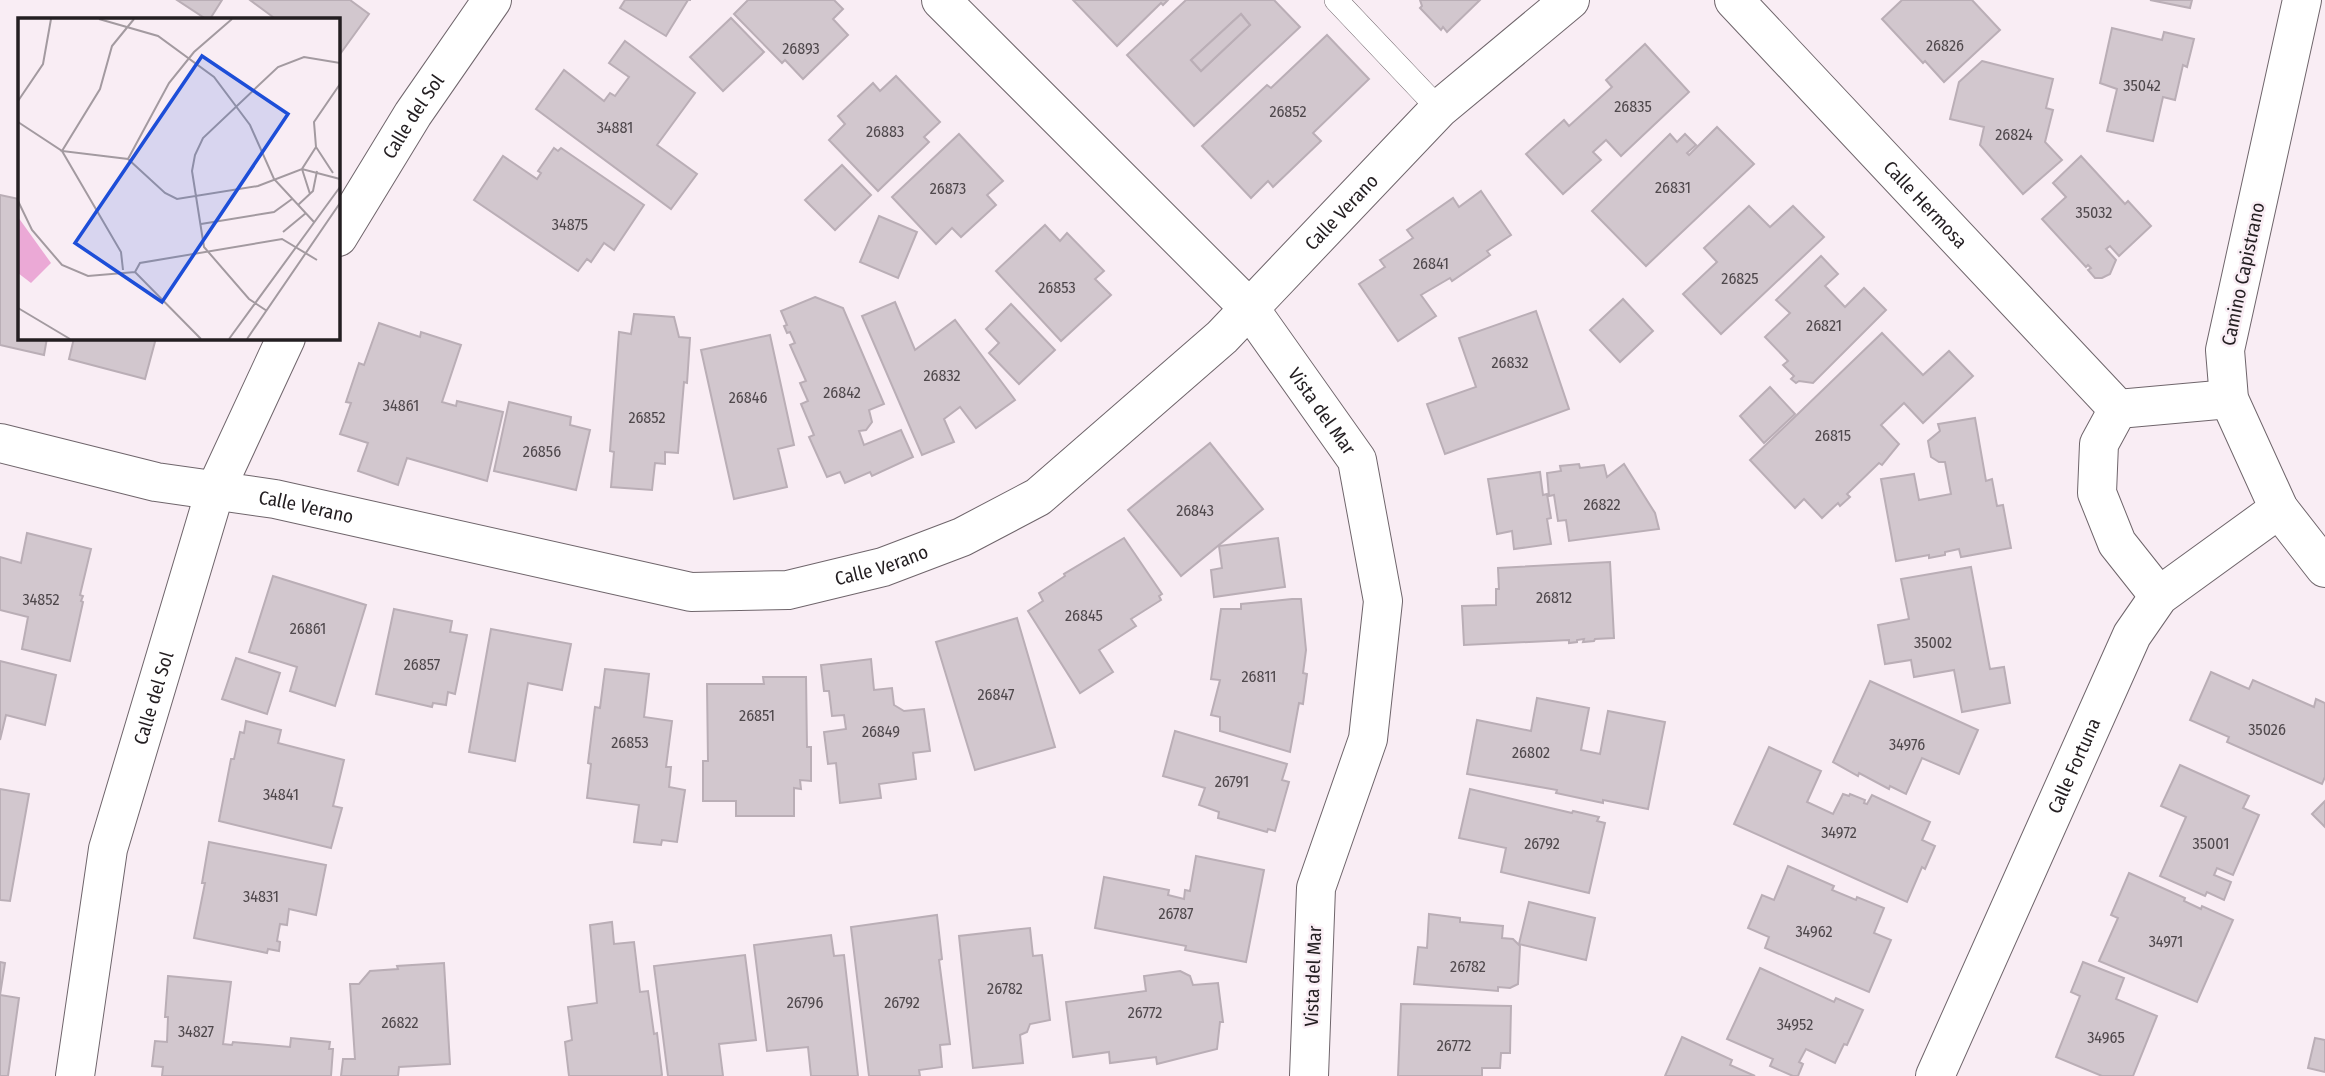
<svg xmlns="http://www.w3.org/2000/svg" width="2325" height="1076" font-family="'Fira Sans Condensed',sans-serif">
	<rect width="100%" height="100%" fill="#f9edf4"/>
	<g fill="#d2c7ce" stroke="#baaeb6" stroke-width="2" fill-rule="evenodd">
		<polygon points="177,0 222,0 210,19 206,19"/>
		<polygon points="250,0 350,0 369,14 338,57 338,19 271,19 273,17"/>
		<polygon points="625,0 691,0 688,0 666,36 620,8"/>
		<polygon points="748,0 834,0 843,9 833,19 848,35 803,79 785,60 782,63 734,14"/>
		<polygon points="1073,0 1168,0 1163,5 1161,3 1117,46"/>
		<path d="M1186,0H1274L1300,27L1194,126L1127,55ZM1241,14L1250,25L1201,71L1191,60Z"/>
		<polygon points="1420,0 1480,0 1447,32 1443,27 1441,30 1420,8 1422,6"/>
		<polygon points="1902,0 1972,0 2000,30 1944,82 1925,61 1923,63 1882,19"/>
		<polygon points="2150,0 2192,0 2190,8"/>
		<polygon points="1241,14 1250,25 1201,71 1191,60"/>
		<polygon points="731,18 764,52 723,91 690,57"/>
		<polygon points="2112,28 2162,40 2164,32 2194,39 2187,67 2183,65 2175,100 2163,97 2153,141 2107,131 2117,89 2100,83"/>
		<polygon points="1327,35 1369,79 1313,133 1321,141 1273,187 1268,181 1251,198 1202,146 1267,85 1271,88"/>
		<polygon points="625,41 695,93 657,145 697,174 671,209 536,109 564,70 604,101 610,93 615,96 629,77 609,63"/>
		<polygon points="1645,44 1689,92 1621,156 1606,140 1593,152 1601,160 1563,194 1526,154 1564,120 1569,126 1612,87 1606,80"/>
		<polygon points="1982,61 2053,79 2046,108 2053,110 2045,142 2062,160 2023,194 1980,145 1984,127 1950,119 1959,82"/>
		<polygon points="896,76 940,122 924,137 929,142 878,191 829,140 845,124 838,116 873,83 880,91"/>
		<polygon points="1717,127 1754,164 1646,266 1592,211 1670,134 1677,142 1685,134 1696,145 1687,153 1689,155"/>
		<polygon points="959,134 1003,181 987,195 996,205 961,237 952,228 936,244 892,197"/>
		<polygon points="554,148 558,151 561,148 644,205 614,250 604,243 591,262 587,259 578,271 474,200 503,156 537,179 541,173 538,171"/>
		<polygon points="2081,156 2125,204 2128,201 2151,226 2119,256 2110,246 2106,249 2116,260 2110,274 2102,278 2095,278 2088,270 2091,268 2088,265 2086,267 2042,219 2066,197 2053,183"/>
		<polygon points="842,165 871,195 835,230 805,200"/>
		<polygon points="1481,191 1511,235 1487,251 1490,255 1452,281 1450,278 1421,295 1436,316 1398,341 1359,284 1385,267 1380,260 1413,238 1407,230 1453,198 1459,207"/>
		<polygon points="0,195 19,199 19,338 47,338 44,355 0,345"/>
		<polygon points="1749,206 1770,227 1793,206 1824,237 1721,334 1683,294 1717,262 1704,248"/>
		<polygon points="879,216 917,232 898,278 860,262"/>
		<polygon points="1045,225 1060,241 1067,233 1104,271 1095,279 1111,295 1061,341 996,271"/>
		<polygon points="1821,256 1838,274 1825,286 1845,307 1864,288 1886,310 1813,383 1799,381 1796,383 1791,379 1794,376 1783,365 1788,361 1765,337 1790,313 1776,300"/>
		<polygon points="815,297 843,308 884,404 869,410 872,422 866,430 859,431 864,445 901,430 913,457 872,476 870,472 845,483 840,472 827,477 809,437 814,435 801,404 808,401 800,383 806,381 790,345 795,343 790,332 787,333 784,326 787,325 781,311"/>
		<polygon points="1623,299 1653,331 1620,362 1590,330"/>
		<polygon points="895,302 915,350 955,320 1015,400 976,428 960,407 944,419 954,442 922,455 862,316"/>
		<polygon points="1011,304 1055,350 1019,384 989,353 999,343 986,329"/>
		<polygon points="1536,311 1569,409 1445,454 1427,404 1476,387 1459,338"/>
		<polygon points="634,314 674,317 679,337 690,338 687,383 684,382 678,453 665,452 665,464 655,463 652,490 611,487 614,452 610,451 619,332 631,334"/>
		<polygon points="379,323 420,337 421,332 461,345 442,402 456,406 457,401 503,412 487,481 407,458 398,485 358,471 368,443 340,434 351,403 346,402 359,363 364,365"/>
		<polygon points="1882,333 1923,375 1949,351 1973,376 1923,423 1904,403 1881,425 1899,444 1882,465 1879,463 1847,494 1850,497 1840,506 1838,503 1822,518 1804,499 1795,508 1750,460"/>
		<polygon points="770,335 794,445 778,449 787,487 734,499 701,350"/>
		<polygon points="74,338 156,338 145,379 69,359"/>
		<polygon points="1770,387 1795,414 1764,443 1740,416"/>
		<polygon points="509,402 571,417 570,425 590,430 576,490 494,471"/>
		<polygon points="1975,418 1986,481 1992,479 1997,506 2003,505 2011,548 1961,557 1959,549 1945,552 1945,555 1929,558 1929,555 1896,561 1881,479 1914,474 1919,500 1951,494 1945,462 1939,462 1931,457 1928,441 1940,431 1938,424"/>
		<polygon points="1210,443 1263,509 1181,576 1128,510"/>
		<polygon points="1579,464 1580,468 1604,465 1607,477 1624,464 1655,513 1659,529 1569,541 1566,520 1558,521 1554,495 1549,496 1547,473 1561,471 1560,466"/>
		<polygon points="1540,472 1543,495 1547,494 1551,518 1547,519 1551,544 1514,549 1512,531 1497,534 1488,479"/>
		<polygon points="27,533 91,549 80,595 83,596 81,601 83,602 70,661 22,649 28,617 0,610 0,557 21,563"/>
		<polygon points="1124,538 1162,594 1159,596 1161,600 1131,619 1136,626 1099,650 1113,672 1080,693 1028,611 1043,601 1039,593 1065,576 1064,574"/>
		<polygon points="1278,538 1285,587 1214,597 1211,570 1222,568 1219,546"/>
		<polygon points="1610,562 1614,638 1595,639 1594,641 1583,642 1584,639 1577,640 1577,642 1569,643 1569,640 1464,645 1462,606 1496,605 1496,589 1499,589 1498,568"/>
		<polygon points="1971,567 1990,669 2004,667 2010,703 1962,712 1954,670 1914,677 1911,660 1885,664 1878,625 1909,619 1901,579"/>
		<polygon points="273,576 366,605 335,706 290,691 297,667 249,652"/>
		<polygon points="1292,599 1301,599 1306,650 1303,673 1307,674 1303,704 1299,703 1290,752 1220,731 1220,717 1211,715 1220,680 1211,679 1221,609 1241,609 1241,604"/>
		<polygon points="394,609 452,621 450,632 467,635 455,694 448,692 446,705 433,703 432,707 376,694"/>
		<polygon points="1017,618 1055,747 975,770 936,642"/>
		<polygon points="491,629 571,644 562,690 528,683 515,761 469,752"/>
		<polygon points="236,658 280,673 267,714 222,699"/>
		<polygon points="871,659 874,690 892,688 894,705 904,711 924,709 930,751 913,753 916,779 879,784 881,798 840,803 836,763 828,764 824,732 846,729 844,715 832,716 829,691 824,691 821,665"/>
		<polygon points="0,661 56,675 45,725 6,715 0,740"/>
		<polygon points="605,669 649,674 644,717 672,721 666,767 671,767 669,787 685,790 677,842 662,840 661,845 634,842 639,805 587,798 591,764 588,763 595,707 600,708"/>
		<polygon points="2211,672 2249,689 2253,680 2314,707 2316,699 2325,703 2325,777 2322,784 2227,742 2229,737 2190,720"/>
		<polygon points="763,677 806,677 807,747 811,747 811,781 800,780 801,789 794,788 794,816 736,816 736,801 703,801 703,761 708,761 707,684 764,684"/>
		<polygon points="1870,681 1978,730 1959,774 1922,758 1906,794 1890,786 1889,789 1859,773 1858,776 1833,762"/>
		<polygon points="1537,698 1589,708 1581,750 1600,754 1608,711 1665,722 1648,809 1603,800 1603,803 1556,793 1557,790 1467,774 1477,720 1531,731"/>
		<polygon points="246,721 281,730 278,743 344,760 333,806 342,808 331,848 219,821 231,759 234,759 240,732 244,733"/>
		<polygon points="1175,731 1287,764 1282,780 1289,782 1275,831 1268,829 1267,832 1218,818 1219,812 1199,805 1205,788 1163,776"/>
		<polygon points="1769,747 1821,771 1807,802 1833,814 1843,794 1849,796 1850,794 1865,800 1864,803 1867,804 1872,795 1930,822 1922,840 1935,846 1925,869 1922,867 1907,902 1734,824"/>
		<polygon points="2180,765 2249,796 2243,808 2259,815 2233,875 2217,868 2214,875 2231,882 2224,900 2207,892 2205,896 2160,876 2186,817 2161,806"/>
		<polygon points="0,789 29,794 10,901 0,900"/>
		<polygon points="1470,789 1572,813 1573,811 1599,817 1597,821 1605,823 1589,893 1501,872 1506,848 1459,838"/>
		<polygon points="2325,801 2325,827 2312,814"/>
		<polygon points="209,842 326,865 316,915 289,909 287,925 280,924 277,941 280,942 279,951 268,949 267,953 194,938 205,883 202,883"/>
		<polygon points="1196,856 1264,870 1246,962 1185,950 1186,946 1095,928 1104,877 1169,890 1168,895 1184,899 1185,890 1190,891"/>
		<polygon points="1788,866 1834,886 1832,890 1856,900 1857,897 1884,908 1874,933 1891,940 1869,992 1765,948 1769,937 1748,928 1762,895 1774,900"/>
		<polygon points="2129,873 2185,898 2184,901 2201,909 2202,906 2233,920 2197,1002 2099,961 2118,918 2111,915"/>
		<polygon points="1529,902 1595,918 1586,960 1519,944"/>
		<polygon points="1429,914 1460,918 1460,922 1503,926 1502,938 1513,939 1520,946 1518,984 1510,988 1498,987 1498,991 1414,984 1418,947 1427,948"/>
		<polygon points="937,915 942,959 939,960 950,1044 940,1045 942,1067 919,1070 920,1076 869,1076 851,927"/>
		<polygon points="612,922 614,944 634,942 640,992 648,991 654,1034 657,1033 662,1075 660,1076 569,1076 565,1042 572,1040 568,1007 597,1003 590,925"/>
		<polygon points="1030,928 1033,956 1042,955 1050,1020 1030,1024 1027,1032 1020,1035 1023,1063 973,1068 959,936"/>
		<polygon points="831,935 834,956 844,955 858,1076 811,1076 808,1047 767,1051 754,945"/>
		<polygon points="745,955 756,1040 719,1044 723,1076 668,1076 654,966"/>
		<polygon points="0,962 5,963 0,995 19,998 8,1076 0,1076"/>
		<polygon points="2083,962 2124,978 2116,999 2157,1016 2133,1076 2102,1076 2056,1057 2080,996 2071,992"/>
		<polygon points="444,963 450,1064 399,1067 398,1076 341,1076 343,1059 355,1059 350,984 359,984 370,971 398,969 397,966"/>
		<polygon points="1760,968 1834,1002 1836,998 1863,1010 1847,1045 1844,1044 1835,1063 1806,1049 1799,1062 1803,1064 1798,1076 1793,1076 1770,1066 1773,1059 1727,1039"/>
		<polygon points="1180,971 1190,976 1193,985 1218,983 1223,1022 1220,1022 1217,1049 1157,1064 1156,1057 1110,1063 1109,1052 1073,1057 1066,1002 1146,991 1144,976"/>
		<polygon points="168,976 231,982 223,1044 232,1045 233,1042 290,1047 291,1038 330,1042 329,1049 333,1049 331,1076 162,1076 163,1067 152,1066 155,1041 167,1042 168,1017 165,1017"/>
		<polygon points="1401,1004 1511,1006 1510,1053 1501,1053 1500,1068 1482,1068 1482,1076 1398,1076"/>
		<polygon points="1682,1037 1732,1060 1730,1065 1755,1076 1665,1076"/>
		<polygon points="2315,1038 2325,1040 2325,1072 2308,1068"/>
	</g>
	<g fill="none" stroke-linecap="round" stroke-linejoin="round">
		<defs>
			<polyline id="service" points="1336,0 1439,109"/>
			<g id="minor">
				<path id="s1" d="M941,0L1250,309L1357,460L1383,601L1368,739L1316,888L1309,1076"/>
				<path id="s2" d="M1734,0L2118,409L2229,399"/>
				<polyline points="2118,409 2099,444 2097,493 2117,543 2159,596"/>
				<path id="s3" d="M0,443L156,482L275,499L691,592L788,590L883,567L962,537L1038,497L1222,337L1439,109L1570,0"/>
				<path id="s4" d="M1935,1076L2132,635L2159,596L2279,509"/>
			</g>
			<g id="tertiary">
				<path id="s5" d="M338,237L413,114L492,0"/>
				<path id="s6" d="M75,1076L108,849L215,491L286,338"/>
			</g>
			<polyline id="secondary" points="2302,0 2225,350 2229,399 2279,509 2325,568"/>
		</defs>
		<use href="#service" stroke="#6f656b" stroke-width="24"/>
		<use href="#minor" stroke="#6f656b" stroke-width="40"/>
		<use href="#tertiary" stroke="#6f656b" stroke-width="40"/>
		<use href="#secondary" stroke="#6f656b" stroke-width="40"/>
		<use href="#service" stroke="#fff" stroke-width="23"/>
		<use href="#minor" stroke="#fff" stroke-width="38"/>
		<use href="#tertiary" stroke="#fff" stroke-width="38"/>
		<use href="#secondary" stroke="#fff" stroke-width="38"/>
	</g>
	<g text-anchor="middle" dominant-baseline="central" stroke-width="5" stroke-linejoin="round" paint-order="stroke">
		<g font-size="16" fill="#4f484c">
			<text x="1945" y="45">26826</text>
			<text x="801" y="48">26893</text>
			<text x="2142" y="85">35042</text>
			<text x="1633" y="106">26835</text>
			<text x="1288" y="111">26852</text>
			<text x="615" y="127">34881</text>
			<text x="885" y="131">26883</text>
			<text x="2014" y="134">26824</text>
			<text x="1673" y="187">26831</text>
			<text x="948" y="188">26873</text>
			<text x="2094" y="212">35032</text>
			<text x="570" y="224">34875</text>
			<text x="1431" y="263">26841</text>
			<text x="1740" y="278">26825</text>
			<text x="1057" y="287">26853</text>
			<text x="1824" y="325">26821</text>
			<text x="1510" y="362">26832</text>
			<text x="942" y="375">26832</text>
			<text x="842" y="392">26842</text>
			<text x="748" y="397">26846</text>
			<text x="401" y="405">34861</text>
			<text x="647" y="417">26852</text>
			<text x="1833" y="435">26815</text>
			<text x="542" y="451">26856</text>
			<text x="1602" y="504">26822</text>
			<text x="1195" y="510">26843</text>
			<text x="1554" y="597">26812</text>
			<text x="41" y="599">34852</text>
			<text x="1084" y="615">26845</text>
			<text x="308" y="628">26861</text>
			<text x="1933" y="642">35002</text>
			<text x="422" y="664">26857</text>
			<text x="1259" y="676">26811</text>
			<text x="996" y="694">26847</text>
			<text x="757" y="715">26851</text>
			<text x="2267" y="729">35026</text>
			<text x="881" y="731">26849</text>
			<text x="630" y="742">26853</text>
			<text x="1907" y="744">34976</text>
			<text x="1531" y="752">26802</text>
			<text x="1232" y="781">26791</text>
			<text x="281" y="794">34841</text>
			<text x="1839" y="832">34972</text>
			<text x="1542" y="843">26792</text>
			<text x="2211" y="843">35001</text>
			<text x="261" y="896">34831</text>
			<text x="1176" y="913">26787</text>
			<text x="1814" y="931">34962</text>
			<text x="2166" y="941">34971</text>
			<text x="1468" y="966">26782</text>
			<text x="1005" y="988">26782</text>
			<text x="805" y="1002">26796</text>
			<text x="902" y="1002">26792</text>
			<text x="1145" y="1012">26772</text>
			<text x="400" y="1022">26822</text>
			<text x="1795" y="1024">34952</text>
			<text x="196" y="1031">34827</text>
			<text x="2106" y="1037">34965</text>
			<text x="1454" y="1045">26772</text>
		</g>
		<g font-size="19" fill="#231e21" stroke="#f9edf4">
			<text stroke="none"><textPath href="#s5" startOffset="142">Calle del Sol</textPath></text>
			<text stroke="none"><textPath href="#s2" startOffset="280">Calle Hermosa</textPath></text>
			<text stroke="none"><textPath href="#s3" startOffset="1489">Calle Verano</textPath></text>
			<text transform="translate(2243 274) rotate(-78)">Camino Capistrano</text>
			<text stroke="none"><textPath href="#s1" startOffset="562">Vista del Mar</textPath></text>
			<text stroke="none"><textPath href="#s3" startOffset="313">Calle Verano</textPath></text>
			<text stroke="none"><textPath href="#s3" startOffset="901">Calle Verano</textPath></text>
			<text stroke="none"><textPath href="#s6" startOffset="387">Calle del Sol</textPath></text>
			<text stroke="none"><textPath href="#s4" startOffset="340">Calle Fortuna</textPath></text>
			<text transform="translate(1313 976) rotate(-88)">Vista del Mar</text>
		</g>
	</g>
	<g transform="translate(18 18)">
		<rect width="322" height="322" fill="#f9edf4"/>
		<path d="M0,199L33,245L13,265L0,255Z" fill="#eba9d6"/>
		<path fill="none" stroke="#a39aa0" stroke-width="2" d="M81,1L140,18L196,59L232,107L256,161L296,204M116,1L94,28L82,71L44,133L110,141L147,175L159,181L240,168L284,151L322,161M0,83L25,46L33,1M0,104L44,133L103,234L105,252M110,141L151,65L176,34L214,1M315,155L298,129L296,104L322,66M292,176L284,151L298,129M0,183L14,212L44,247L70,258L117,254L183,321M280,187L295,173L299,153M183,206L256,194L274,181M265,214L288,195M117,254L122,245L264,221L299,242M0,290L52,321M249,293L231,281L186,229L174,153L177,137L185,120L260,49L286,39L322,45M211,321L322,169M229,321L322,185"/>
		<path fill="#1d4ed8" fill-opacity="0.15" stroke="#1d4ed8" stroke-width="3.5" d="M184,38L270,96L144,284L57,225Z"/>
		<rect width="322" height="322" fill="none" stroke="#231e21" stroke-width="3.5"/>
	</g>
</svg>
